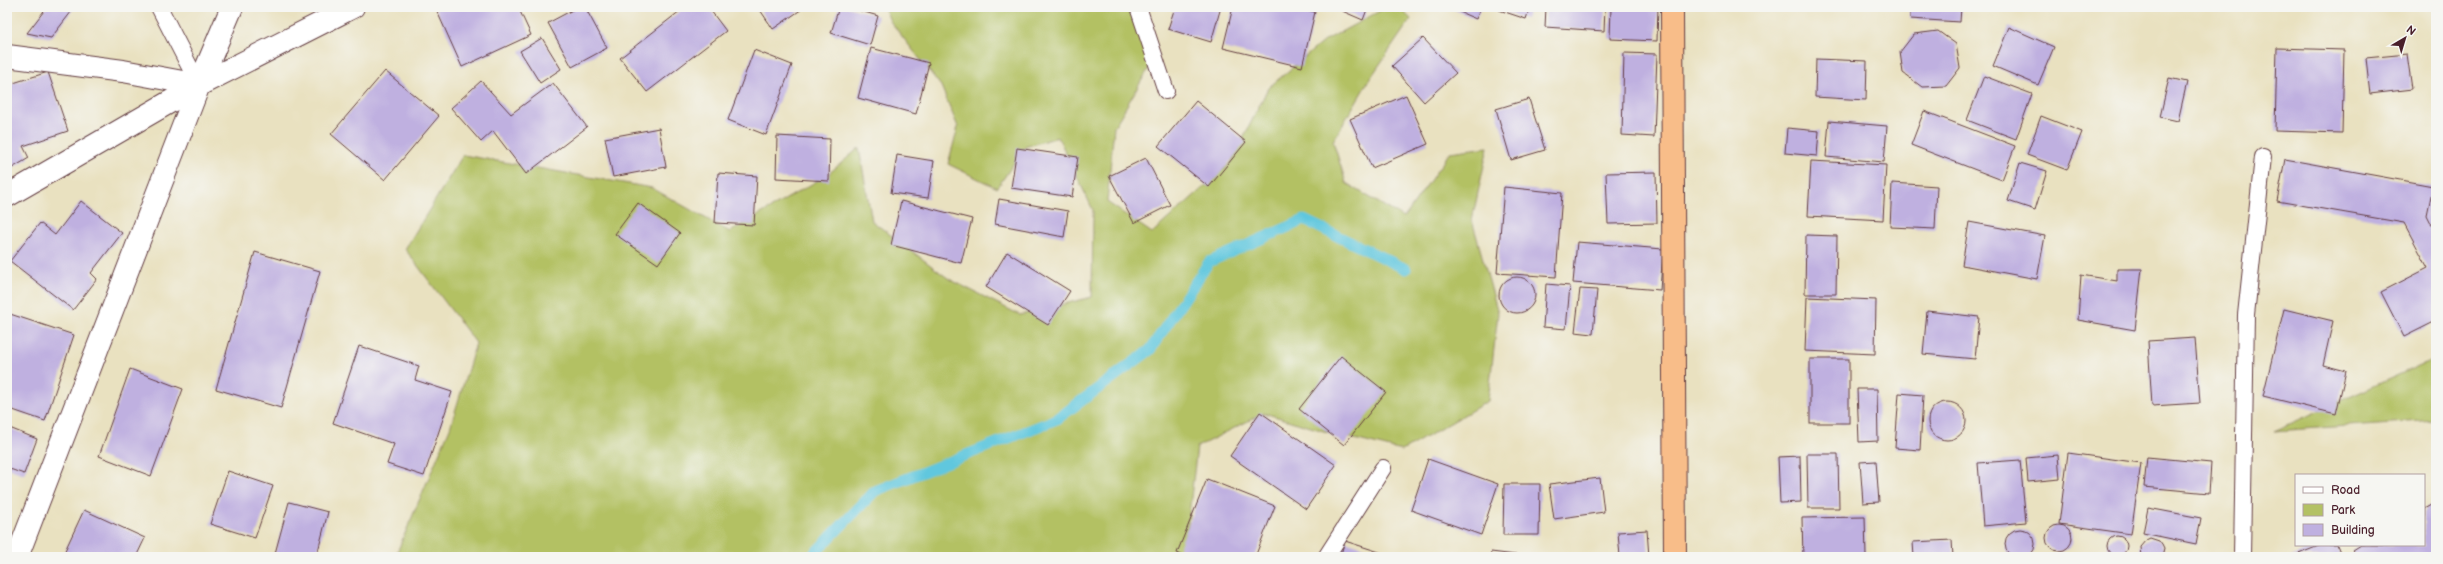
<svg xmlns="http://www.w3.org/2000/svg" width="2443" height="564" font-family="'Balsamiq Sans',sans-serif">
	<rect width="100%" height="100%" fill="#f6f6f2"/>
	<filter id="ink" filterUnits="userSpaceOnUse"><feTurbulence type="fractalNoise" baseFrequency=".025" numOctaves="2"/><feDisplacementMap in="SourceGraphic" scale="8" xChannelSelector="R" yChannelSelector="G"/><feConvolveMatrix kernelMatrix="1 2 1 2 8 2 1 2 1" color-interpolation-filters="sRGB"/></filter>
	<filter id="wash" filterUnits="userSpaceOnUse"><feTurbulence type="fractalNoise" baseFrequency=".012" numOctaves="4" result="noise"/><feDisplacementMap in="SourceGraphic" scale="16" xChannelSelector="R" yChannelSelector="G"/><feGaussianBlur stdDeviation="0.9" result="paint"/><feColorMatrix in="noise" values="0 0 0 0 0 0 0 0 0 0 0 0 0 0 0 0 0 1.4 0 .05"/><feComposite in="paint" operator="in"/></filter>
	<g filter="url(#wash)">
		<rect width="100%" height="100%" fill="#e9e1c0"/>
		<g fill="#b3c164" stroke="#7e7048">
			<polygon points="884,7 1090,7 1095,10 1145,7 1152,63 1114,127 1107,202 1152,233 1231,163 1268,88 1324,41 1387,7 1399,7 1411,19 1369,80 1333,141 1346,183 1404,218 1450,152 1488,147 1472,220 1498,313 1488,401 1402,451 1327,432 1264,413 1197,447 1184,557 395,557 450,428 476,343 405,249 463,155 652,188 730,232 827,175 859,148 872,221 949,279 1020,315 1092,297 1093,210 1058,137 1025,147 997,188 948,164 958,127 941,86 890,21"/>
			<polygon points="2436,358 2436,420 2274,431"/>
		</g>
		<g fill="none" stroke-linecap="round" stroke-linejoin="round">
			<polyline stroke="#61c7de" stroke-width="11" points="811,557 875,491 1057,419 1150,350 1209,262 1304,220 1406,269"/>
		</g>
		<g id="blocks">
			<g fill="#bfb0e0">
				<polygon points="47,7 75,7 51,38 27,33"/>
				<polygon points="439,7 518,7 531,35 462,67 436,9"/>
				<polygon points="578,7 585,7 607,48 572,67 548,23"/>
				<polygon points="685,7 708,7 726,31 647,92 620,58"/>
				<polygon points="758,7 805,7 773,29"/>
				<polygon points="839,7 848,7 878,16 870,45 831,33"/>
				<polygon points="1175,7 1221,7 1211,42 1168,29"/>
				<polygon points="1233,7 1295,7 1315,12 1302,67 1223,48"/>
				<polygon points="1333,7 1368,7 1363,20"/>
				<polygon points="1448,7 1481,7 1476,19"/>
				<polygon points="1500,7 1530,7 1526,19 1499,10"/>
				<polygon points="1546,7 1605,7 1604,31 1545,27"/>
				<polygon points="1611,7 1658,7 1657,41 1610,39"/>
				<polygon points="1910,7 1961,7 1960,22 1910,19"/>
				<polygon points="2009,27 2054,47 2038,85 1993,66"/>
				<polygon points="1938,31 1956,44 1960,68 1946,86 1922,87 1903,73 1900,52 1914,34"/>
				<polygon points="542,38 561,69 540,83 520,51"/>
				<polygon points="1423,38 1456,73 1424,102 1392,66"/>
				<polygon points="871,48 929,63 916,114 858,98"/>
				<polygon points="2277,48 2344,50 2342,133 2275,131"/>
				<polygon points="754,50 792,65 766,135 728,120"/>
				<polygon points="1624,53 1657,54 1654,137 1622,135"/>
				<polygon points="2407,54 2412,89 2370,94 2366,58"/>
				<polygon points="1816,59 1867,61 1866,100 1815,97"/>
				<polygon points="385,71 439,116 385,180 331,134"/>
				<polygon points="48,72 68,131 23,146 29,158 7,171 7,85"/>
				<polygon points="1984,76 2032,94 2016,139 1967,120"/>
				<polygon points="2169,78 2187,82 2178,121 2160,117"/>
				<polygon points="481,81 511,114 553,83 587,127 526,174 493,131 481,142 451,108"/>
				<polygon points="1406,95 1428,144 1372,168 1350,119"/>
				<polygon points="1529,99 1545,150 1511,160 1496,109"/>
				<polygon points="1196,101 1246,142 1209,187 1158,146"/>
				<polygon points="1924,111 2015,146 2002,180 1911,145"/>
				<polygon points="2041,116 2082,132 2067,170 2027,155"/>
				<polygon points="1829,121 1887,126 1884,162 1826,157"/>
				<polygon points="659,128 666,167 613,177 605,138"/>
				<polygon points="1787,128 1819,131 1817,156 1785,153"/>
				<polygon points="777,136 830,139 829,181 776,178"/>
				<polygon points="1017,148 1078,157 1072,197 1011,188"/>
				<polygon points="897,155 934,161 928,198 891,193"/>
				<polygon points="1146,158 1170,205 1134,223 1109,176"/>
				<polygon points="2285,159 2433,186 2427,215 2436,233 2436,321 2404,337 2381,292 2428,268 2404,223 2277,201"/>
				<polygon points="1811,161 1886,165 1883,220 1808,216"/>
				<polygon points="2020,163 2047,171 2035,210 2008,201"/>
				<polygon points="1656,172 1657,223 1608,224 1606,173"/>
				<polygon points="718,173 757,176 754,225 715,223"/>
				<polygon points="1892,183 1937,186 1935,229 1890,227"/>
				<polygon points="1504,187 1562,193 1556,277 1497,273"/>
				<polygon points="999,199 1068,211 1064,237 995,224"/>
				<polygon points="81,201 122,233 91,273 97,279 73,310 10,261 40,223 55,235"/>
				<polygon points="901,201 972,219 961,263 891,245"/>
				<polygon points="638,203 680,233 658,264 615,234"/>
				<polygon points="1969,222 2045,236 2037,279 1962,265"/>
				<polygon points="1806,235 1837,236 1836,294 1805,294"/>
				<polygon points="1577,242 1663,249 1660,290 1573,283"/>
				<polygon points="255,252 320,271 281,408 216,389"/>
				<polygon points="1007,252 1070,291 1048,325 986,287"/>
				<polygon points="2117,269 2142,269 2135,330 2078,320 2081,275 2117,281"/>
				<circle cx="1517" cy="295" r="18"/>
				<polygon points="1546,284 1570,286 1566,329 1543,327"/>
				<polygon points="1580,289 1597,290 1593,334 1575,332"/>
				<polygon points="1807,297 1876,300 1875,354 1805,351"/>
				<polygon points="2284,309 2333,321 2323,365 2346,371 2336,414 2263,396"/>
				<polygon points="1927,311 1979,317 1975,359 1923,354"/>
				<polygon points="7,313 74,335 45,421 7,408"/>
				<polygon points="2195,338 2200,403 2152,406 2148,341"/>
				<polygon points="359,346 419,366 415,380 452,392 424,476 387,464 394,444 333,423"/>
				<polygon points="1341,356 1386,392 1344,445 1299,409"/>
				<rect x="1810" y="359" width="39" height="64"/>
				<polygon points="130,369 183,389 151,476 99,456"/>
				<polygon points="1857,389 1877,389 1878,441 1859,442"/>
				<polygon points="1899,393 1923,395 1920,450 1895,448"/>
				<circle cx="1947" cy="421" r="19"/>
				<polygon points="1260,412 1336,465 1306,509 1230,456"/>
				<polygon points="7,427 37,439 24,474 7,468"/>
				<polygon points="2068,453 2141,463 2131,534 2059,524"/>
				<polygon points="1807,454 1838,454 1839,508 1808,508"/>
				<polygon points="2058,455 2060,479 2028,482 2026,458"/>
				<polygon points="1800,456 1801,502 1780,503 1778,457"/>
				<polygon points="2147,457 2211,463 2209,493 2144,487"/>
				<polygon points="1428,459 1498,484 1481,535 1411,510"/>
				<polygon points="2020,460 2026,522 1983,526 1978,463"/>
				<polygon points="1876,461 1879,502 1863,503 1860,462"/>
				<polygon points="228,471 273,486 255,538 210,524"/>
				<polygon points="1600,478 1604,512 1554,519 1549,484"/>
				<polygon points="1207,479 1275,506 1255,557 1187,557 1177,553"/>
				<polygon points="1504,484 1540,484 1539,535 1503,535"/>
				<polygon points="289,502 328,512 317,555 322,557 274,557"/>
				<polygon points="2436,502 2436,557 2357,557 2353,550 2361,545 2424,545 2424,509"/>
				<polygon points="2148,508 2201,518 2196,544 2143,533"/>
				<polygon points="84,510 145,538 136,557 62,557"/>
				<polygon points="1865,517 1866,557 1803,557 1802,518"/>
				<circle cx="2059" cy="538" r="13"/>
				<circle cx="2020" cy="544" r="15"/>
				<polygon points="1647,530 1649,557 1620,557 1618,532"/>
				<circle cx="2117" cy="546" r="10"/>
				<polygon points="2150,538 2159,541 2162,545 2164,549 2162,557 2141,557 2140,547 2146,540"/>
				<polygon points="1952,540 1953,557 1914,557 1913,542"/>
				<polygon points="1345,541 1395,557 1340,557"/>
				<polygon points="2321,545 2337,545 2342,557 2291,557"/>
				<polygon points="1491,552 1524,556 1524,557 1490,557"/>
			</g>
		</g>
	</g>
	<g filter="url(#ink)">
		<use href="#blocks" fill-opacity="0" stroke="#623c41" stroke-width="1"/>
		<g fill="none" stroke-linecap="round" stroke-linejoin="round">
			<defs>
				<g id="service">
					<polyline points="159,7 199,85"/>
					<polyline points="1138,7 1166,91"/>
					<polyline points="1326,557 1383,468"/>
					<polyline points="2242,557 2246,315 2263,157"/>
				</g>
				<g id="minor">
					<polyline points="7,56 123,71 199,85"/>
					<polyline points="7,196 199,85 353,7"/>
					<polyline points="17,557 199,85 232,7"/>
				</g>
				<polyline id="trunk" points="1672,7 1675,557"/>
			</defs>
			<use href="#service" stroke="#623c41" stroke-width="18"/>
			<use href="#minor" stroke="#623c41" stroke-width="24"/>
			<use href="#trunk" stroke="#623c41" stroke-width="24"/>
			<use href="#service" stroke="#fff" stroke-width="16"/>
			<use href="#minor" stroke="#fff" stroke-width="22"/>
			<use href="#trunk" stroke="#f8bd89" stroke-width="22"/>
		</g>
	</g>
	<rect width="2443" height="564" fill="none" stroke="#f6f6f2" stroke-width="24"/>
	<rect x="2295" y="474" width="130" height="72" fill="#f6f6f2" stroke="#b1a0a2"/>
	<rect x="2303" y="487" width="20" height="6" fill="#ffffff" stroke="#b1a0a2"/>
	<text x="2331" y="494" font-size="12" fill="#4a1f2b">Road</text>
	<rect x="2303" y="504" width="20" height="12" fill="#b3c164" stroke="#b1a0a2"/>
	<text x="2331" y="514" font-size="12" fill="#4a1f2b">Park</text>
	<rect x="2303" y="524" width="20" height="12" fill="#bfb0e0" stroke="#b1a0a2"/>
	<text x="2331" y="534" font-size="12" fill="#4a1f2b">Building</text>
	<g transform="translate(2405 38) rotate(38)" stroke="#f6f6f2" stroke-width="3" paint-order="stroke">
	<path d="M0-3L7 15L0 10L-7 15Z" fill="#4a1f2b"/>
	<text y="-6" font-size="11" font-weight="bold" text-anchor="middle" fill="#4a1f2b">N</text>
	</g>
</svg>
